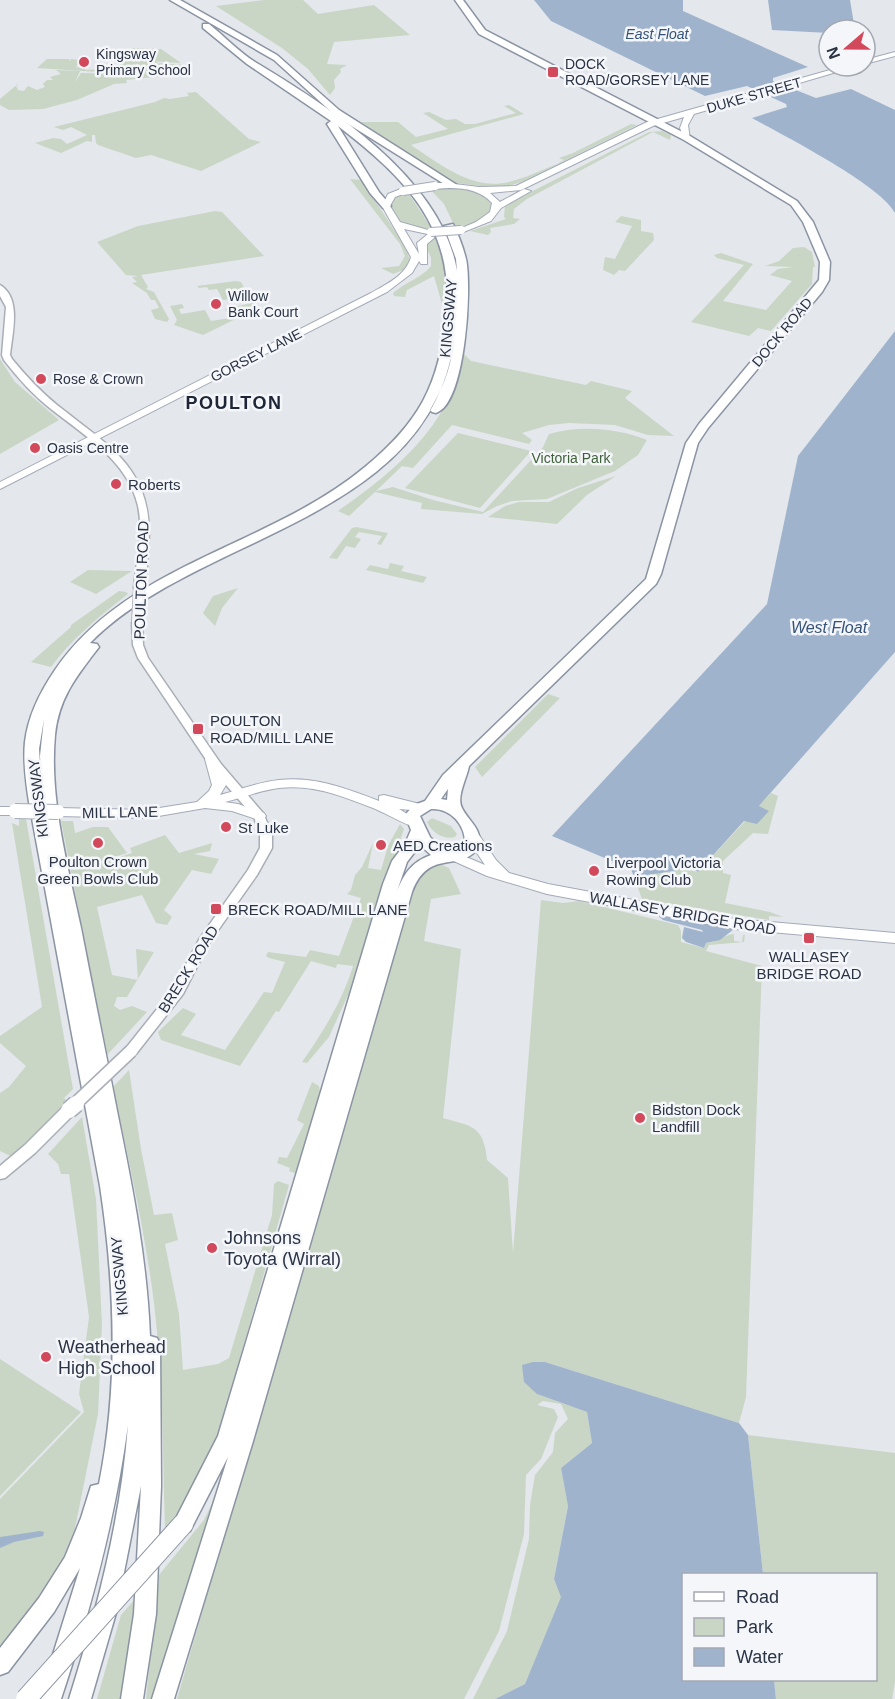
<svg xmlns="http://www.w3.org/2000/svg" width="895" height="1699" font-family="Arial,sans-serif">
	<rect width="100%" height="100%" fill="#e4e7ec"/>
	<g fill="#c9d6c5">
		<polygon points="264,0 303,0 318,14 374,5 410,35 334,42 327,64 347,65 340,69 341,72 334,80 335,88 330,95 308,69 282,48 216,6"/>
		<polygon points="132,48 161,49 181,63 147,61 158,62 150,75 153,74 159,63 183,65 191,73 126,80 127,83 114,84 77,100 43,109 9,110 0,105 0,99 19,83 16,87 18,88 17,90 24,91 28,86 37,90 45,87 43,84 47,80 53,80 50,77 61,74 56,70 80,71 75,82 81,73 130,74 37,68 47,59 69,59 69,61 71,59 81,60 76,67 85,68 85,70 103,69 106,65 118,68"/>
		<polygon points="196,92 249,139 261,142 201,171 151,155 136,158 98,145 96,143 95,135 92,135 92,142 87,141 61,153 35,143 53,138 61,139 67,144 87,135 71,127 63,130 54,127 155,102 164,98 170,99 189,96 187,93"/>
		<path d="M509,105L524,114L411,145C440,164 472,191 509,182C525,178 542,170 557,164L564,160L559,158L573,153L631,124L637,125L524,181L509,186L487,187L450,182L361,122H398L416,137L448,129L423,113L429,112L446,120L456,119L465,124H475L516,113L504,106Z"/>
		<polygon points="662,131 671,135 670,140 653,132 527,199 514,209 513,218 520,219 514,224 490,228 491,232 488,235 470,231 506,219 504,217 505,206 515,200 649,132"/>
		<polygon points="350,179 361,180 407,249 410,262 406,269 393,274 381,268 399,266 405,256 400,244"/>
		<path d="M429,188C451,188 472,186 490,201L492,208C484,222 470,225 455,227L444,204Z"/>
		<polygon points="407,191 432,229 422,229 400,222 389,205 393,196"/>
		<polygon points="215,211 222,212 264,256 141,275 148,287 146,289 154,292 169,319 167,322 155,319 151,310 159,308 155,300 151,300 147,293 132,283 137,282 132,277 138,276 126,275 97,242 138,226"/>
		<polygon points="621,216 641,220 641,231 653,233 654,240 625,271 619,270 614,275 603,270 605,257 615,259 632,226 615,222"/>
		<path d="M435,237C441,256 452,285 442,304L434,276L407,290L405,297L394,296L393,293C406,282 421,278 431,266V258L426,246Z"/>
		<polygon points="804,247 812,252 815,267 813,267 812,284 771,331 758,328 749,336 691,322 744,265 717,258 714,255 721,253 753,264 723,301 766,310 792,281 770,275 778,269 793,267 765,266 779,261 793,248"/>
		<polygon points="236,281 241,282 256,309 203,335 174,325 177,320 170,306 182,304 184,308 179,309 181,314 205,310 211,321 230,318 225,309 247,304 243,297 223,300 217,289 209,290 207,287 199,288 197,286"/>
		<path d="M464,354L471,361L586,385L591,381L632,391L625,398L674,436L648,435L615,425L569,423L549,425L522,433L532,440L529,444L452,425L413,468L402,466L376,491L393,487L433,500L483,512L543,447L549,434C579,425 618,428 647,440L638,455L615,471L547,499L512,501L497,506L482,514L421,509L422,503L375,492L349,516L338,511C395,471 450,426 464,354Z"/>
		<polygon points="0,359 15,382 59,420 0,454"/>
		<polygon points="458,433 531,451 480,508 405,488"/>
		<polygon points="616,476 587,495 557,524 488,517 505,506 519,502 549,502 578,488"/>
		<polygon points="356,527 388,533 381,545 377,544 382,536 359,532 355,537 361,539 355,548 346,546 337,559 329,558 352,528"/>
		<polygon points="390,563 404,566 401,571 427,577 423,583 366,570 370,565 388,569"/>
		<polygon points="88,570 132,571 96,594 70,582"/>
		<polygon points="238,588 222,608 215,626 203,613 213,596"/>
		<path d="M119,591L126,592L128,594C100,616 72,638 51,667L31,662L71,627V625Z"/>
		<polygon points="548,694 560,698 482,777 475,767"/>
		<path d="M771,793L778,796L768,834L753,833L723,861V873L731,875L725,903L770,912L783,917L769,916V920L642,899L634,877C656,873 676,866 698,872Z"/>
		<path d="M432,818L451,826L457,834L455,837C444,840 432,833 427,822Z"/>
		<polygon points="19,819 26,819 73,1089 64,1098 67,1101 13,1157 0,1151 0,1093 9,1087 26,1066 0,1043 0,1036 42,1007 12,823 19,826"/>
		<polygon points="61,821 73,821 75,833 93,827 108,827 127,853 83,867 83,869 132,853 130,848 165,835 179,853 212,843 210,851 194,854 219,859 211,874 192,870 164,910 172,917 167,925 156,923 142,895 97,907 112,975 138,980 136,949 154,952 127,997 117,997 114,1006 120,1010 132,1006 147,1012 107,1055"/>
		<path d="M400,824L404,829L397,849L401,852L361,966L329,1037L307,1063L302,1062C323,1032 342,1002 353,966L337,964L336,968L311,961L279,1012L276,1011L240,1066L161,1040L158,1032L183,1008L196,1014L181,1035L225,1050L264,992L272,993L285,962L269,958L266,956L268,952L306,957L310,950L339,956L361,898L347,894L351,890L355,875L362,867L373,843L368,868L381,870L388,846Z"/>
		<path d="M442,865L449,868L461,894L431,899L424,941L461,949L443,1118C472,1126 484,1126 487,1160L508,1178L513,1253L541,900L563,903L579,901L678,925L681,931V942L704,948L706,943C717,943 725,934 734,934V941L742,942L743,935H745L744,942L709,945L706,951L762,966L746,1397L739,1423L545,1362L537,1394L587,1412L592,1443L561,1468L568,1505L554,1579L562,1597L525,1684L495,1699H473L507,1631L529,1539L530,1505L535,1475L553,1452L555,1433L568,1419L561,1404L543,1401L537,1405L554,1409L558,1417L541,1459L526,1475L524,1534L499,1631L464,1699H177L342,1127L397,947L407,897L413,881L431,866Z"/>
		<path d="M129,1070L141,1149L154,1215L172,1213L178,1240L165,1244L179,1314L183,1370L218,1364L229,1358L272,1215L274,1184L278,1181L289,1185L217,1440L186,1510L165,1532C163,1456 163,1379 154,1303C145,1230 128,1158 113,1087Z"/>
		<polygon points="312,1082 319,1086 321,1098 297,1174 289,1171 290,1168 277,1163 279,1157 287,1158 304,1124 297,1120"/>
		<polygon points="82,1117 96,1199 102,1325 98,1414 71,1548 47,1591 0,1649 0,1499 84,1412 79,1394 89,1317 69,1174 61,1174 58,1164 48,1154"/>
		<polygon points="0,1359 81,1412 0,1496"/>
		<polygon points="748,1435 895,1453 895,1682 892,1699 776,1699 774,1680 876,1680 876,1574 763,1574"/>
		<polygon points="220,1487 157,1699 146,1699 159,1575 204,1520"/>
		<polygon points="137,1597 122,1699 97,1699 121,1615"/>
	</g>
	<g fill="#9fb4cc">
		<path d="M534,0H683V11L808,67L773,78V81L816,98L851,89L895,110V213C881,185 783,135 752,118L787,107L786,104L747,86L705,96L551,21Z"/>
		<polygon points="768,0 850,0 855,30 829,30 829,33 772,30"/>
		<polygon points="895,331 895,652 759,806 769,811 757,824 744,821 698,872 692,868 634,877 631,869 552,836 767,604 798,456"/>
		<polygon points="657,915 734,929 720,940 706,943 704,948 686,942 682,938 684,927 703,932 702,930 663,920"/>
		<polygon points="533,1362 545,1362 739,1423 748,1435 763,1574 684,1574 684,1680 774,1680 776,1699 495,1699 525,1684 561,1597 554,1579 568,1506 561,1468 592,1443 587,1412 537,1394 524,1382 522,1365"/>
		<polygon points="40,1531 44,1532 43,1536 14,1542 0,1548 0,1537"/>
	</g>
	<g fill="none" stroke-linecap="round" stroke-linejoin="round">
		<defs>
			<g id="secondary">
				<path d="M0,285C22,298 12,334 10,355L12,359C26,376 40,391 57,405C111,448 156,470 148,550C147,562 147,579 143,590H135L134,588C136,562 144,532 138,506C128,461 85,436 51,409C33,395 18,378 4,360L2,355L6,307L0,296Z"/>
				<polygon points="137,620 142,623 143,645 148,658 221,764 263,813 272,834 272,848 257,875 209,943 183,994 136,1054 126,1054 124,1051 126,1048 173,989 200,938 248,870 260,848 260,834 254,817 213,770 138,658 133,645 132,623"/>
				<polygon points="69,1105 74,1106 76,1110 74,1114 35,1153 5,1178 0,1179 0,1166 25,1145 64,1106"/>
			</g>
			<g id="primary">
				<polygon points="895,52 895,56 865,64 865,60"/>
				<path d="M844,66H857L694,114L688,125L690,140H684L680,128L684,117L653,126L521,190L490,193L500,202L524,189L531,191L501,208L491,221L461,233L457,230L476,222L490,212L492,203C477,187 455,187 435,189L431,186L435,183H446L479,187L516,186L647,122Z"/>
				<path d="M403,188L406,189V193L395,197L390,206L400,222L435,232L434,238L427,244V264H421L419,261L412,273L387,292L0,489V482L371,293C387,284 406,275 411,257L382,206L388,194ZM404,229L428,234L417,243L419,254Z"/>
				<path d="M211,755L217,759L226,785L220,795C239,790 259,782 279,780C314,776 346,788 379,801V796L384,795L424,805L426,808L424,811L399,809L422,823L415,827C403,824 386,813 373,808C342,796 313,784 279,788C261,790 242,798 225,802L238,804L264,813L266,816L264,819L259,820L232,811L205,808L147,818L58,816L51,812L58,808L147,810L197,802L209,791L212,785L205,759Z"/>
				<polygon points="0,807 15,807 22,811 15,815 0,815"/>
				<polygon points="474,834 479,835 496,860 509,873 548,884 735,919 895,933 895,943 735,929 547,894 487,876 447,858 445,855 452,851 485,865 467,838"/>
			</g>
			<g id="highway">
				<polygon points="170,0 180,0 277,55 339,110 457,185 449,187 337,117 274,60"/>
				<path d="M455,0H463L485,30L690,136L797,201L813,222L830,262L829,280L822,292L708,428L698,443L661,574L656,584L469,766C467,778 456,797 462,808C469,822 483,829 479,847C460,874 429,847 412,892L253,1441L174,1699H152L228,1457L190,1531L183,1533L176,1531L173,1524L218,1436L383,884L392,861L405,844L411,830L405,815L414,805L425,801L443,775L646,579L686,443L699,424L819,280L820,262L803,222L791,205L684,140L479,34ZM448,789L447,800L441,799ZM431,809C451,808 466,825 465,845L449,851L441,848L430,837L420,816ZM420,845L431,855C411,862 403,875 396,894L407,862Z"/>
				<path d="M203,24H209C224,36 239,52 255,62C330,107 442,179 457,271L456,259L444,226L453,224C458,234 463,247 466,259C472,285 466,404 436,413L432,412L430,410C442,389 450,371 453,347C423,522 194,536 90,643L97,644L99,647C77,676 59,697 55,735C49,799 68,866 81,928C93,991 106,1053 118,1116C133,1189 147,1261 150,1336L157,1338L160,1344L161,1486L156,1614L143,1699H121L134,1614L141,1486L116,1613L91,1699H69C97,1610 121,1519 128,1425C115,1520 91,1609 61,1699H39L80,1568L54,1612L8,1672L0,1675V1648L39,1598L65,1557L81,1518L91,1486L99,1484C119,1385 115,1285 100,1186L29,802C26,783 23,762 25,742C28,716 40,692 55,670C128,563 269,547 365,467C388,448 409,427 423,401C437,375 443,346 446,317C456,227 404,177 338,126L379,192L391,206L383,208L370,193L327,124L331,121L247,64L203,28ZM44,719L40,756L42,795L39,749Z"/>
			</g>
		</defs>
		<use href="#secondary" stroke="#a9aeb7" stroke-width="3"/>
		<use href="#primary" stroke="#a3abb8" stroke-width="2"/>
		<use href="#highway" stroke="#8b94a3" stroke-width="3"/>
		<use href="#secondary" fill="#fff" fill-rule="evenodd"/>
		<use href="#primary" fill="#fff" fill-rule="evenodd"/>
		<use href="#highway" fill="#fff" fill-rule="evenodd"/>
		<defs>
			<polyline id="secondary-bridge-far2" points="137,623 139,588"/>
			<polyline id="secondary-bridge-far1" points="74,1105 131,1051"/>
			<polyline id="secondary-bridge" points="69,1110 76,1104"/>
			<g id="primary-bridge-far1">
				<polyline points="403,191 435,186"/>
				<polyline points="431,232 461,230"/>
			</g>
			<polyline id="primary-bridge" points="15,811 58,812"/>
			<polyline id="highway-bridge" points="26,1699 183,1524"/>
		</defs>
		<use href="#secondary-bridge-far2" stroke="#a9aeb7" stroke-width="12" stroke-linecap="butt"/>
		<use href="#secondary-bridge-far1" stroke="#a9aeb7" stroke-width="15" stroke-linecap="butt"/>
		<use href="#secondary-bridge" stroke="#a9aeb7" stroke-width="19" stroke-linecap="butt"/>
		<use href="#primary-bridge-far1" stroke="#a3abb8" stroke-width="10" stroke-linecap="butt"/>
		<use href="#primary-bridge" stroke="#a3abb8" stroke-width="16" stroke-linecap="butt"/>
		<use href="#highway-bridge" stroke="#8b94a3" stroke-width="22" stroke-linecap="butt"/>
		<use href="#secondary-bridge-far2" stroke="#fff" stroke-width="10"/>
		<use href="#secondary-bridge-far1" stroke="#fff" stroke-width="12"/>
		<use href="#secondary-bridge" stroke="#fff" stroke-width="16"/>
		<use href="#primary-bridge-far1" stroke="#fff" stroke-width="8"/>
		<use href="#primary-bridge" stroke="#fff" stroke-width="14"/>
		<use href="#highway-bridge" stroke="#fff" stroke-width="20"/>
	</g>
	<g fill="#d1495b" stroke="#f4f6f9" stroke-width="2">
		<circle cx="84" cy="62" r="6"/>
		<rect x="547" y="66" width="12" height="12" rx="3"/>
		<circle cx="216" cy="304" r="6"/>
		<circle cx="41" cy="379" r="6"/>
		<circle cx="35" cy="448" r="6"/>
		<circle cx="116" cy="484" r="6"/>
		<rect x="192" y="723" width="12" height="12" rx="3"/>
		<circle cx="226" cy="827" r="6"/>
		<circle cx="98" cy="843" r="6"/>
		<circle cx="381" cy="845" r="6"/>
		<circle cx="594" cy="871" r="6"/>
		<rect x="210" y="903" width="12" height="12" rx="3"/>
		<rect x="803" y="932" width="12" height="12" rx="3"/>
		<circle cx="640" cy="1118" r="6"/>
		<circle cx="212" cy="1248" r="6"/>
		<circle cx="46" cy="1357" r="6"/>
	</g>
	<g text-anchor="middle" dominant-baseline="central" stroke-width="5" stroke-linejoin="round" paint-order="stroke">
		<g font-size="14" font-style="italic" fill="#34527a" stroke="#f4f6f9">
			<text x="657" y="34">East Float</text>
		</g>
		<g font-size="14" fill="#2b3445" stroke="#f4f6f9" text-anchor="start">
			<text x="96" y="54">Kingsway<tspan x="96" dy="16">Primary School</tspan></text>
			<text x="565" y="64">DOCK<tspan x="565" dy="16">ROAD/GORSEY LANE</tspan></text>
			<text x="228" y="296">Willow<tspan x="228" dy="16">Bank Court</tspan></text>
			<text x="53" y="379">Rose &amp; Crown</text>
			<text x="47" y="448">Oasis Centre</text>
		</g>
		<g font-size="14" fill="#2b3445" stroke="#f4f6f9">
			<text transform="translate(754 95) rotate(-16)">DUKE STREET</text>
			<text transform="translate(782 332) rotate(-50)">DOCK ROAD</text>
			<text transform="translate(256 355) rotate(-27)">GORSEY LANE</text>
		</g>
		<g font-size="14" fill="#3f6138" stroke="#f4f6f9">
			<text x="571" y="458">Victoria Park</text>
		</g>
		<g font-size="15" fill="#2b3445" stroke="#f4f6f9">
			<text transform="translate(448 318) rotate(-85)">KINGSWAY</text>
			<text transform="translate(141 580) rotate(-88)">POULTON ROAD</text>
			<text transform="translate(38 798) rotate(-97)">KINGSWAY</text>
			<text transform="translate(120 812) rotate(-1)">MILL LANE</text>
			<text transform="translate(683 913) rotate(10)">WALLASEY BRIDGE ROAD</text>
			<text transform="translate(188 969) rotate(-58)">BRECK ROAD</text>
			<text transform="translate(119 1276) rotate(-95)">KINGSWAY</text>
		</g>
		<g font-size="15" fill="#2b3445" stroke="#f4f6f9" text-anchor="start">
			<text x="128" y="484">Roberts</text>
			<text x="210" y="720">POULTON<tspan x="210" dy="17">ROAD/MILL LANE</tspan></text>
			<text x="238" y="827">St Luke</text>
			<text x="393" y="845">AED Creations</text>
			<text x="98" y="861" text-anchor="middle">Poulton Crown<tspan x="98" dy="17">Green Bowls Club</tspan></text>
			<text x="606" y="862">Liverpool Victoria<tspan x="606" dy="17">Rowing Club</tspan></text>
			<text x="228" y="909">BRECK ROAD/MILL LANE</text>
			<text x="809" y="956" text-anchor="middle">WALLASEY<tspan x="809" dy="17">BRIDGE ROAD</tspan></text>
			<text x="652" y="1109">Bidston Dock<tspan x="652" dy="17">Landfill</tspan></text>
		</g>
		<g font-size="16" font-style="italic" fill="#34527a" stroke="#f4f6f9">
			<text x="829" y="627">West Float</text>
		</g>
		<g font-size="18" font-weight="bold" letter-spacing="1.5" fill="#1d2536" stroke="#f4f6f9">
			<text x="234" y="403">POULTON</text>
		</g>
		<g font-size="18" fill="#2b3445" stroke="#f4f6f9" text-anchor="start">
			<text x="224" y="1238">Johnsons<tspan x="224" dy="21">Toyota (Wirral)</tspan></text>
			<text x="58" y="1347">Weatherhead<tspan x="58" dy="21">High School</tspan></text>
		</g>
	</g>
	<rect x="682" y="1573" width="195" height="108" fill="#f4f6f9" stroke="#a4a8b1" stroke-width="1.5"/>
	<rect x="694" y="1592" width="30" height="9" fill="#ffffff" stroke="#a4a8b1" stroke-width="1.5"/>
	<text x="736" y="1603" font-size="18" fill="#2b3445">Road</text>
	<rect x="694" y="1618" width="30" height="18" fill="#c9d6c5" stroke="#a4a8b1" stroke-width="1.5"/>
	<text x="736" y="1633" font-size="18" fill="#2b3445">Park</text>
	<rect x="694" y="1648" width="30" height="18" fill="#9fb4cc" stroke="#a4a8b1" stroke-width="1.5"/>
	<text x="736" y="1663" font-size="18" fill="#2b3445">Water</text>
	<g transform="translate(847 48) rotate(250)"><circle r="28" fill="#f4f6f9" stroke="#a4a8b1" stroke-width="1.5"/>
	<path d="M0-4.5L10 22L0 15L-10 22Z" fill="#d1495b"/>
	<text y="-9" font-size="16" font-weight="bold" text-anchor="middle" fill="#2b3445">N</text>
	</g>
</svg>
